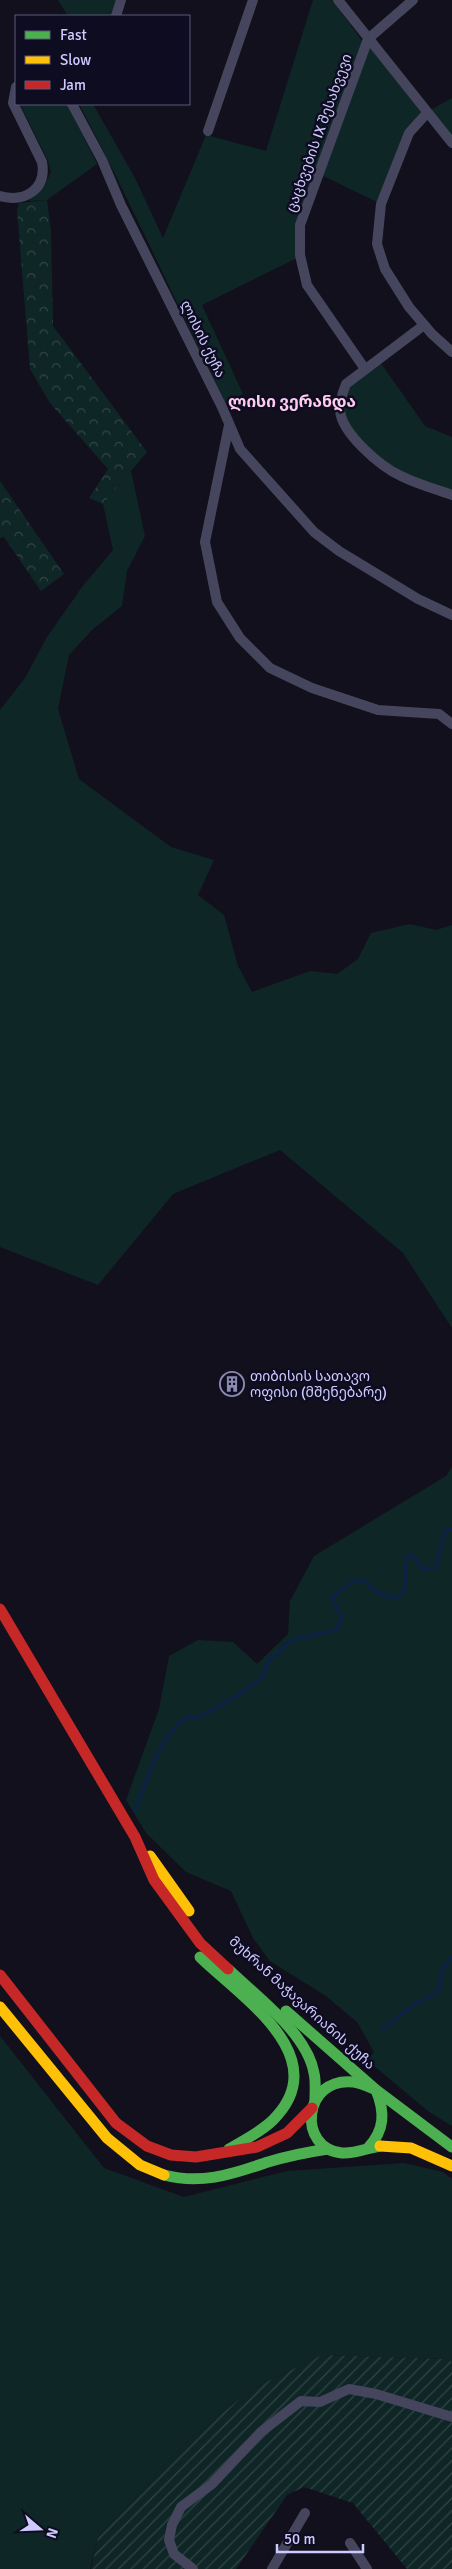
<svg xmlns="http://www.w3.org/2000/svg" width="452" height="2569" font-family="Signika,'Noto Sans Georgian',sans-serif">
	<defs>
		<pattern id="forest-crowns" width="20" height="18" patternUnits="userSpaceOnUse" patternTransform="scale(1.25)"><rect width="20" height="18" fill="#0f2626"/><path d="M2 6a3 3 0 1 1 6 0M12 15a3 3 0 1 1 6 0" fill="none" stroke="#314447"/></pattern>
		<pattern id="garden-furrows" width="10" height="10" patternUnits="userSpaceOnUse" patternTransform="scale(1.25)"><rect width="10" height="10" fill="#0f2626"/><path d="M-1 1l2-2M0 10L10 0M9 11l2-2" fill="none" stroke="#314447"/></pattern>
	</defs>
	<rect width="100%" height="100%" fill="#12101c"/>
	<g fill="#0f2626">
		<polygon points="58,0 117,0 112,16 68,16"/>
		<path d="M313,0H332L363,42L296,225L297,258L202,305L243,394L226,404C177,305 131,202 79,104H93L135,178L163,238L206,135L266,151Z"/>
		<polygon points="368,39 427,112 452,98 452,143 427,113 409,133 381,204 319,174"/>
		<polygon points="20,104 67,104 97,164 47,200 29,201 45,184 51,172 48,161"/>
		<polygon points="378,359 425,426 452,437 452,495 401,476 347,428 340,398 346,384"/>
		<polygon points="131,471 145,536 127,571 122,606 92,630 69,655 58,709 79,779 171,847 214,860 198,895 224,915 238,966 252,992 310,971 337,974 358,959 371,933 410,924 436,930 452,925 452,1328 403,1253 280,1150 173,1194 98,1285 0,1247 0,710 25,678 47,637 82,587 113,550 103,504"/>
		<polygon points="452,1467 452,2126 429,2112 367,2060 374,2052 357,2022 326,1996 270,1961 253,1938 231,1891 186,1872 146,1833 126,1800 159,1709 169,1656 198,1640 233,1642 257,1664 288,1634 290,1601 314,1556 446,1476"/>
		<polygon points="0,2036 104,2168 184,2197 287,2171 404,2163 443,2172 452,2179 452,2362 446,2359 322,2355 252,2389 189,2440 98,2537 90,2569 0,2569"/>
	</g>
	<g fill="url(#forest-crowns)">
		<polygon points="47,200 51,231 53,326 147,452 103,504 89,498 108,469 50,403 30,369 17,210 19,203"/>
		<polygon points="0,481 64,574 41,591 4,537 0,538"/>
	</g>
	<polygon fill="url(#garden-furrows)" points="322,2355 446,2359 452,2362 452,2569 407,2569 353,2503 304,2487 287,2495 236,2569 91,2569 98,2537 189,2440 252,2389"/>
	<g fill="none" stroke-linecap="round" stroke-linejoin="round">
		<g stroke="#0b2241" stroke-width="4">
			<path d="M135,1810C148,1779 159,1735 189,1716L197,1718L234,1698L263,1677L269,1660L292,1640L336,1630L342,1618L332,1597L355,1580L367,1582L376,1592L394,1598L404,1593C406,1581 404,1568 408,1556L413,1555L423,1569L436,1567L445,1530L452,1529"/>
			<polyline points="383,2029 412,2006 439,1991 441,1972 452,1957"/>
		</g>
		<g stroke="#45455d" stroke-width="10">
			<polyline points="338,0 452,143"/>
			<polyline points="116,16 121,0"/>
			<polyline points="72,104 102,160 121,205 222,407 240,449 314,532 339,551 418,599 452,615"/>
			<polyline points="427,113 409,133 381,204 377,244 385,269 409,307 432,334 452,352"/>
			<polyline points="208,131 253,0"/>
			<path d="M0,196C25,203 47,189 42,162L13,103L16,87"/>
			<path d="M424,325L346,384C343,392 339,401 340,410C341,433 381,467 401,476C417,484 435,489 452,495"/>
			<polyline points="365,369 307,285 300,255 300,225 368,39 413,0"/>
			<polyline points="229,425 205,542 217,602 240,638 270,668 312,688 378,710 439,714 452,724"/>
			<polyline points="350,2543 367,2569"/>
			<polyline points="193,2569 174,2554 169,2540 172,2525 181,2507 212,2484 261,2432 301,2401 320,2402 349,2389 376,2394 452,2417"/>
			<polyline points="272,2569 305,2513"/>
		</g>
		<g stroke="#4caf50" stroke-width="11">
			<path d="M200,1957C241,1997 336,2057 273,2120C261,2132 244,2140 229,2149"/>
			<path d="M228,1969C256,1996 307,2033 314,2073C316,2081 315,2091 315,2100"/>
			<polyline points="286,2011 376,2090 452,2147"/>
			<path d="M368,2148C385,2130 385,2112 376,2090C369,2087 361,2083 354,2082C302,2076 297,2149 342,2153C355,2154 367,2148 380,2146"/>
			<path d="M164,2175C202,2185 232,2174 268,2162C288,2156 308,2152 328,2149"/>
		</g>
		<g stroke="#ffc107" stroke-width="11">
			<polyline points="150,1856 189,1911"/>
			<polyline points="0,2007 107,2138 140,2165 164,2175"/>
			<polyline points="380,2146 411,2148 452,2166"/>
		</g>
		<g stroke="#c62828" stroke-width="11">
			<polyline points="0,1609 135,1837 154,1880 200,1943 228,1969"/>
			<polyline points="0,1975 116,2123 147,2146 171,2155 196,2157 257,2147 287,2133 312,2108"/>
		</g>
	</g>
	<defs>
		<symbol id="building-ring" viewBox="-11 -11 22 22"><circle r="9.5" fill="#0e0c20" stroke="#8c89b0" stroke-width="1.5"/><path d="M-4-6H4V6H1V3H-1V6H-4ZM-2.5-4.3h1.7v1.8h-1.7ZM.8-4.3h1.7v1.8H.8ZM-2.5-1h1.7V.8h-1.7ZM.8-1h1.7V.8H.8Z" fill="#8c89b0"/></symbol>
	</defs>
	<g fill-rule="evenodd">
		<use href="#building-ring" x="218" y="1370" width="28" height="28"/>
	</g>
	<g text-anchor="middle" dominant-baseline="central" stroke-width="5" stroke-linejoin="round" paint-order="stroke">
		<g font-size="14" fill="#cecaff" stroke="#0e0c20">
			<text transform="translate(319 133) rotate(-70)">ცაცხვების IX შესახვევი</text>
			<text transform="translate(203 339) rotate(64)">ლისის ქუჩა</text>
			<text transform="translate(302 2003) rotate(42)">მუხრან მაჭავარიანის ქუჩა</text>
		</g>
		<g font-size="14" fill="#cecaff" stroke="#0e0c20" text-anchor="start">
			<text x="250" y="1376">თიბისის სათავო<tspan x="250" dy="16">ოფისი (მშენებარე)</tspan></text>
		</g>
		<g font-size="16" font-weight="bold" fill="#ffccef" stroke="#0e0c20">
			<text x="292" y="402">ლისი ვერანდა</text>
		</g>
	</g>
	<rect x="15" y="15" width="175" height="90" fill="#0e0c20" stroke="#5b5879"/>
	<rect x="25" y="31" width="25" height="8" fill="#4caf50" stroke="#5b5879"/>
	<text x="60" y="40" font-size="15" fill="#cecaff">Fast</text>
	<rect x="25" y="56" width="25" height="8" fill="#ffc107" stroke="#5b5879"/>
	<text x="60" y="65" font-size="15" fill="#cecaff">Slow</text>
	<rect x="25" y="81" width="25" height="8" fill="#c62828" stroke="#5b5879"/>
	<text x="60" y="90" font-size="15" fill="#cecaff">Jam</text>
	<g transform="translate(40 2529) rotate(109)" stroke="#0e0c20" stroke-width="4" paint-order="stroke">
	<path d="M0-4L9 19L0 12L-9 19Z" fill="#cecaff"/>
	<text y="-8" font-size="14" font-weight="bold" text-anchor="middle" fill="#cecaff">N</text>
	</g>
	<path d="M277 2544v8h86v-8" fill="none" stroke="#cecaff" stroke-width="2.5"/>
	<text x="284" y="2544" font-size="15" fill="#cecaff" stroke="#0e0c20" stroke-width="4" paint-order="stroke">50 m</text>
</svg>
